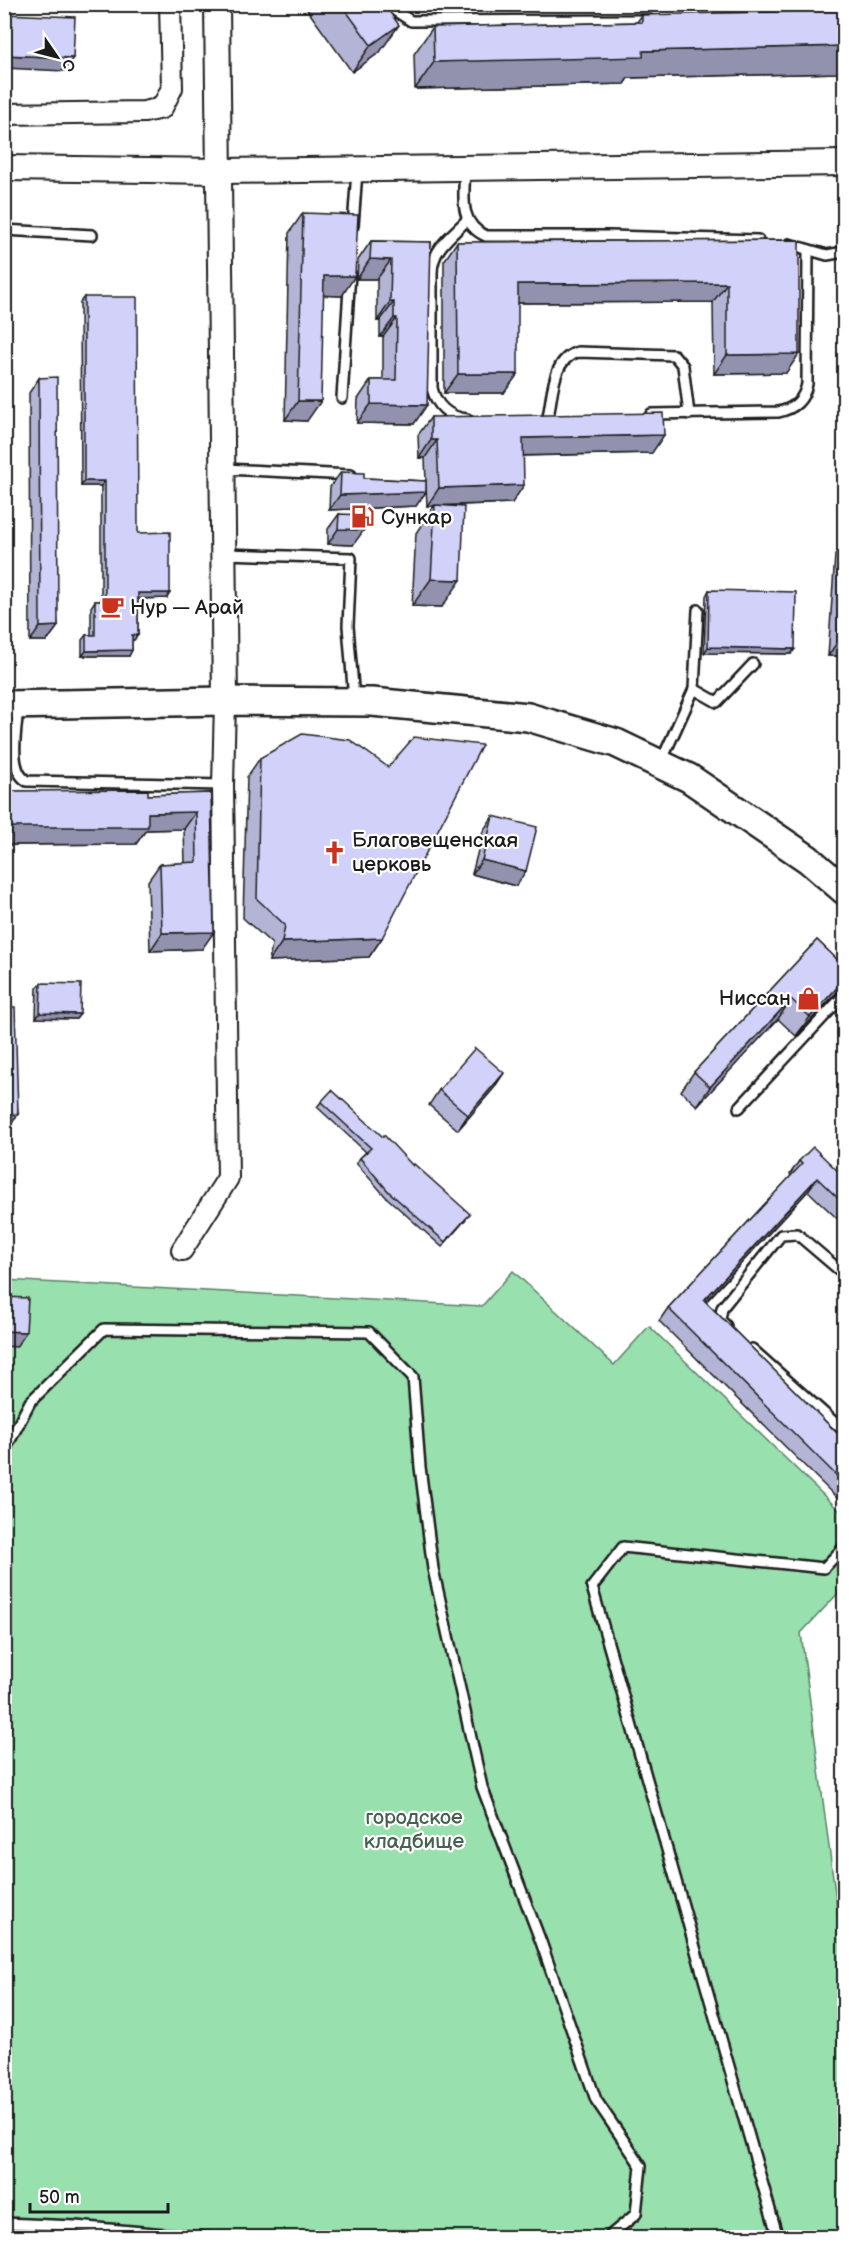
<svg xmlns="http://www.w3.org/2000/svg" width="849" height="2242" font-family="'Balsamiq Sans',sans-serif">
	<rect width="100%" height="100%" fill="#fff"/>
	<filter id="ink" filterUnits="userSpaceOnUse"><feTurbulence type="fractalNoise" baseFrequency=".0167" numOctaves="2"/><feDisplacementMap in="SourceGraphic" scale="12" xChannelSelector="R" yChannelSelector="G"/><feConvolveMatrix kernelMatrix="1 2 1 2 8 2 1 2 1" color-interpolation-filters="sRGB"/></filter>
	<g filter="url(#ink)">
		<polygon fill="#98e0ae" stroke="#5a7e65" stroke-width="1.5" points="513,1271 614,1365 649,1326 844,1515 844,1587 801,1633 844,1961 844,2237 5,2237 4,1280 482,1306"/>
		<g fill="none" stroke-linecap="round" stroke-linejoin="round">
			<defs>
				<g id="service">
					<polyline points="385,4 411,21 650,20"/>
					<path d="M465,169C464,194 458,224 486,236H609L758,240"/>
					<polyline points="353,226 357,171"/>
					<polyline points="4,230 92,235"/>
					<polyline points="789,244 827,255 844,252"/>
					<polyline points="342,398 350,273"/>
					<path d="M651,414L778,412C794,409 804,400 807,384L808,250"/>
					<path d="M548,417C553,394 552,359 578,352L674,355L683,366L689,414"/>
					<path d="M467,419C448,417 436,405 432,388V273C432,249 451,236 467,220"/>
					<polyline points="224,469 351,475"/>
					<polyline points="225,554 351,558 348,626 354,700"/>
					<polyline points="694,689 717,702 753,664"/>
					<path d="M18,707C17,727 7,770 27,781L223,785"/>
					<polyline points="661,762 694,689 698,610"/>
					<polyline points="739,1108 844,995"/>
					<polyline points="726,1326 720,1320 722,1308 781,1235 797,1234 844,1274"/>
					<polyline points="752,1349 844,1431"/>
					<polyline points="4,1452 30,1402 104,1329 369,1332 413,1377 420,1467 433,1569 482,1787 541,1942 596,2100 641,2166 636,2214 607,2238"/>
					<polyline points="4,2223 75,2226 210,2238"/>
					<polyline points="778,2238 592,1587 623,1547 824,1568 844,1547"/>
				</g>
				<g id="minor">
					<polyline points="4,114 144,112 162,108 172,88 170,4"/>
					<polyline points="182,1250 228,1178 223,785 225,701"/>
				</g>
				<g id="tertiary">
					<polyline points="217,4 225,701"/>
					<polyline points="4,168 219,171 844,163"/>
				</g>
				<polyline id="secondary" points="4,705 225,701 372,702 528,717 616,743 689,778 808,859 844,890"/>
			</defs>
			<use href="#service" stroke="#1c1c1c" stroke-width="14"/>
			<use href="#minor" stroke="#1c1c1c" stroke-width="24"/>
			<use href="#tertiary" stroke="#1c1c1c" stroke-width="28"/>
			<use href="#secondary" stroke="#1c1c1c" stroke-width="32"/>
			<use href="#service" stroke="#fff" stroke-width="9"/>
			<use href="#minor" stroke="#fff" stroke-width="20"/>
			<use href="#tertiary" stroke="#fff" stroke-width="24"/>
			<use href="#secondary" stroke="#fff" stroke-width="27"/>
		</g>
		<g fill="#b4b4d7" stroke="#1c1c1c" stroke-width="1.5">
			<polygon points="303,4 384,4 380,52 352,72"/>
			<polygon points="642,15 839,73 628,78 624,84 415,89 414,54 433,27 637,22"/>
			<polygon points="303,213 342,296 323,295 307,421 285,420 289,233"/>
			<polygon points="799,240 786,373 714,374 713,302 518,303 504,393 444,393 444,261 457,242"/>
			<polygon points="371,241 431,242 414,424 357,423 358,399 371,380 383,380 383,337 380,337 380,321 377,321 377,279 357,279 358,260"/>
			<polygon points="84,297 138,533 167,598 138,599 138,635 134,640 132,640 132,650 129,656 82,656 82,640 86,635 91,635 91,607 95,601 101,601 101,486 81,486 80,302"/>
			<polygon points="39,378 58,626 47,641 30,641 29,393"/>
			<polygon points="431,417 652,453 523,456 512,503 438,506 442,607 412,606 416,533 434,506 427,506 426,486 416,506 329,510 330,487 341,472 364,478 426,481 425,458 419,458 418,435"/>
			<polygon points="339,514 353,545 328,544 328,529"/>
			<polygon points="844,542 844,656 828,656 835,555"/>
			<polygon points="709,590 795,649 791,654 704,653 706,596"/>
			<polygon points="260,758 382,938 369,957 269,961 272,944 243,918 247,777"/>
			<polygon points="12,791 148,795 211,793 202,949 150,951 148,881 160,864 185,863 184,829 146,830 136,844 9,845 5,907 8,1007 18,1114 6,1132 4,1132 4,793 10,793"/>
			<polygon points="493,816 516,886 472,874 483,831"/>
			<polygon points="817,940 844,966 844,982 838,991 796,1036 778,1019 697,1106 681,1091 694,1072"/>
			<polygon points="41,983 80,1014 76,1019 36,1018 37,988"/>
			<polygon points="494,1088 458,1130 429,1105 439,1090"/>
			<polygon points="321,1102 413,1166 466,1219 442,1247 386,1197 356,1163 360,1158 366,1152 317,1107"/>
			<polygon points="799,1161 844,1177 844,1225 808,1191 706,1302 844,1440 844,1505 659,1321 668,1308 791,1176 790,1174"/>
		</g>
		<g fill="#9292af" stroke="#1c1c1c" stroke-width="1.5">
			<polygon points="399,25 380,52 352,72 371,45"/>
			<polygon points="844,46 844,65 839,73 628,78 624,84 415,89 434,62 643,51"/>
			<polygon points="4,55 73,58 64,71 4,68"/>
			<polygon points="370,259 391,260 377,279 357,279"/>
			<polygon points="324,276 355,276 342,296 310,295"/>
			<polygon points="727,283 713,302 504,303 518,284"/>
			<polygon points="390,302 394,302 380,321 377,321"/>
			<polygon points="394,318 397,318 383,337 380,337"/>
			<polygon points="799,354 786,373 714,374 727,355"/>
			<polygon points="458,374 518,374 504,393 444,393"/>
			<polygon points="298,401 321,401 307,421 285,420"/>
			<polygon points="371,404 427,405 414,424 357,423"/>
			<polygon points="664,435 652,453 510,456 523,438"/>
			<polygon points="431,440 437,440 425,458 419,458"/>
			<polygon points="84,481 105,481 101,486 81,486"/>
			<polygon points="524,485 512,503 427,506 439,488"/>
			<polygon points="426,492 416,506 329,510 340,495"/>
			<polygon points="338,529 364,530 353,545 328,544"/>
			<polygon points="431,579 461,580 442,607 412,606"/>
			<polygon points="138,593 170,593 167,598 134,599"/>
			<polygon points="58,626 47,641 30,641 40,627"/>
			<polygon points="132,635 138,635 134,640 128,640"/>
			<polygon points="838,641 844,641 844,656 828,656"/>
			<polygon points="708,647 795,649 791,654 704,653"/>
			<polygon points="132,650 129,656 82,656 86,651"/>
			<polygon points="196,812 184,829 146,830 136,844 4,845 9,827 148,813"/>
			<polygon points="482,860 526,871 516,886 472,874"/>
			<polygon points="5,900 10,900 4,908"/>
			<polygon points="214,932 202,949 150,951 162,933"/>
			<polygon points="382,938 369,957 269,961 282,942"/>
			<polygon points="844,980 844,982 838,991 796,1036 810,1017"/>
			<polygon points="791,999 778,1019 697,1106 710,1087"/>
			<polygon points="40,1013 80,1014 76,1019 36,1018"/>
			<polygon points="504,1073 494,1088 458,1130 468,1115"/>
			<polygon points="18,1114 6,1132 4,1132 4,1115"/>
			<polygon points="817,1178 808,1191 695,1313 704,1300"/>
			<polygon points="4,1331 26,1332 16,1347 4,1346"/>
		</g>
		<g fill="#d1d1fa" stroke="#1c1c1c" stroke-width="1.5">
			<polygon points="341,4 384,4 399,25 371,45"/>
			<polygon points="844,10 844,46 643,51 643,57 434,62 433,27 642,22 642,15"/>
			<polygon points="4,14 75,17 73,58 4,55"/>
			<polygon points="303,213 358,215 355,276 324,276 321,401 298,401"/>
			<polygon points="799,240 799,354 727,355 727,283 518,284 518,374 458,374 457,242"/>
			<polygon points="371,241 431,242 427,405 371,404 371,380 396,380 397,318 394,318 394,302 390,302 391,260 370,259"/>
			<polygon points="84,297 137,297 138,533 170,532 170,593 138,593 138,635 132,635 132,650 86,651 86,635 95,635 95,601 105,601 105,481 84,481"/>
			<polygon points="57,377 58,626 40,627 39,378"/>
			<polygon points="663,413 664,435 523,438 524,485 439,488 437,440 431,440 431,417"/>
			<polygon points="341,472 364,473 364,478 426,481 426,492 340,495"/>
			<polygon points="435,505 464,507 461,580 431,579"/>
			<polygon points="339,514 364,515 364,530 338,529"/>
			<polygon points="844,555 844,641 838,641"/>
			<polygon points="709,590 796,592 795,649 708,647"/>
			<polygon points="302,734 350,740 388,767 414,737 482,745 382,938 282,942 285,925 257,899 260,758"/>
			<polygon points="148,790 148,795 211,793 214,932 162,933 160,864 197,862 196,812 148,813 148,827 9,827 10,900 5,900 8,1007 15,1007 18,1114 4,1115 4,793 12,793 12,791"/>
			<polygon points="493,816 537,827 526,871 482,860"/>
			<polygon points="817,940 844,966 844,980 810,1017 791,999 710,1087 694,1072"/>
			<polygon points="41,983 81,984 80,1014 40,1013"/>
			<polygon points="475,1048 504,1073 468,1115 439,1090"/>
			<polygon points="332,1090 383,1137 384,1135 413,1166 414,1164 470,1214 445,1242 389,1192 360,1158 371,1148 321,1102"/>
			<polygon points="813,1147 844,1177 844,1204 817,1178 704,1300 844,1440 844,1483 668,1308 802,1164 799,1161"/>
			<polygon points="4,1297 28,1298 26,1332 4,1331"/>
		</g>
	</g>
	<defs>
		<symbol id="fuel-bare" viewBox="-9 -9 18 18"><path d="M-5.5-6h7V0h2V4h1.3V-2.5L3-4.5l.8-.8L6-3V5H2.5V1h-1V6h-7ZM-4.2-4.7v3.2H.2V-4.7Z" fill="#c8321e" stroke="#fff" stroke-width="2.5" paint-order="stroke"/></symbol>
		<symbol id="cafe-bare" viewBox="-9 -9 18 18"><path d="M-5.5-4.5H6V0H3Q3 3.5 0 3.5H-2.5Q-5.5 3.5-5.5 0ZM3-3.2v2h1.7v-2ZM-6 4.5H4V6H-6Z" fill="#c8321e" stroke="#fff" stroke-width="2.5" paint-order="stroke"/></symbol>
		<symbol id="church-bare" viewBox="-9 -9 18 18"><path d="M-1.2-6h2.4v3.5h3.3v2.4h-3.3V6h-2.4V-.1h-3.3v-2.4h3.3Z" fill="#c8321e" stroke="#fff" stroke-width="2.5" paint-order="stroke"/></symbol>
		<symbol id="shop-bare" viewBox="-9 -9 18 18"><path d="M-5-2.5h2.3a2.7 3.5 0 0 1 5.4 0H5L5.5 6h-11ZM-1.5-2.5h3a1.5 2.3 0 0 0-3 0Z" fill="#c8321e" stroke="#fff" stroke-width="2.5" paint-order="stroke"/></symbol>
	</defs>
	<g fill-rule="evenodd">
		<use href="#fuel-bare" x="346" y="500" width="33" height="33"/>
		<use href="#cafe-bare" x="96" y="590" width="33" height="33"/>
		<use href="#church-bare" x="318" y="836" width="33" height="33"/>
		<use href="#shop-bare" x="792" y="982" width="33" height="33"/>
	</g>
	<g text-anchor="middle" dominant-baseline="central" stroke-width="4.5" stroke-linejoin="round" paint-order="stroke">
		<g font-size="21" fill="#1c1c1c" stroke="#fff" text-anchor="start">
			<text x="381" y="517">Сункар</text>
			<text x="130" y="607">Нур — Арай</text>
			<text x="352" y="840">Благовещенская<tspan x="352" dy="24">церковь</tspan></text>
			<text x="791" y="998" text-anchor="end">Ниссан</text>
		</g>
		<g font-size="21" fill="#47614f" stroke="#fff">
			<text x="414" y="1817">городское<tspan x="414" dy="24">кладбище</tspan></text>
		</g>
	</g>
	<rect width="849" height="2242" fill="none" stroke="#fff" stroke-width="24"/>
	<rect x="12" y="12" width="825" height="2218" fill="none" stroke="#1c1c1c" stroke-width="2" filter="url(#ink)"/>
	<g transform="translate(57 57) rotate(125)" stroke="#ffffff" stroke-width="4.5" paint-order="stroke">
	<path d="M0-4.5L10 22L0 15L-10 22Z" fill="#1c1c1c"/>
	<text y="-9" font-size="16" font-weight="bold" text-anchor="middle" fill="#1c1c1c">С</text>
	</g>
	<path d="M30 2203v9h138v-9" fill="none" stroke="#1c1c1c" stroke-width="3"/>
	<text x="39" y="2203" font-size="18" fill="#1c1c1c" stroke="#ffffff" stroke-width="4.5" paint-order="stroke">50 m</text>
</svg>
